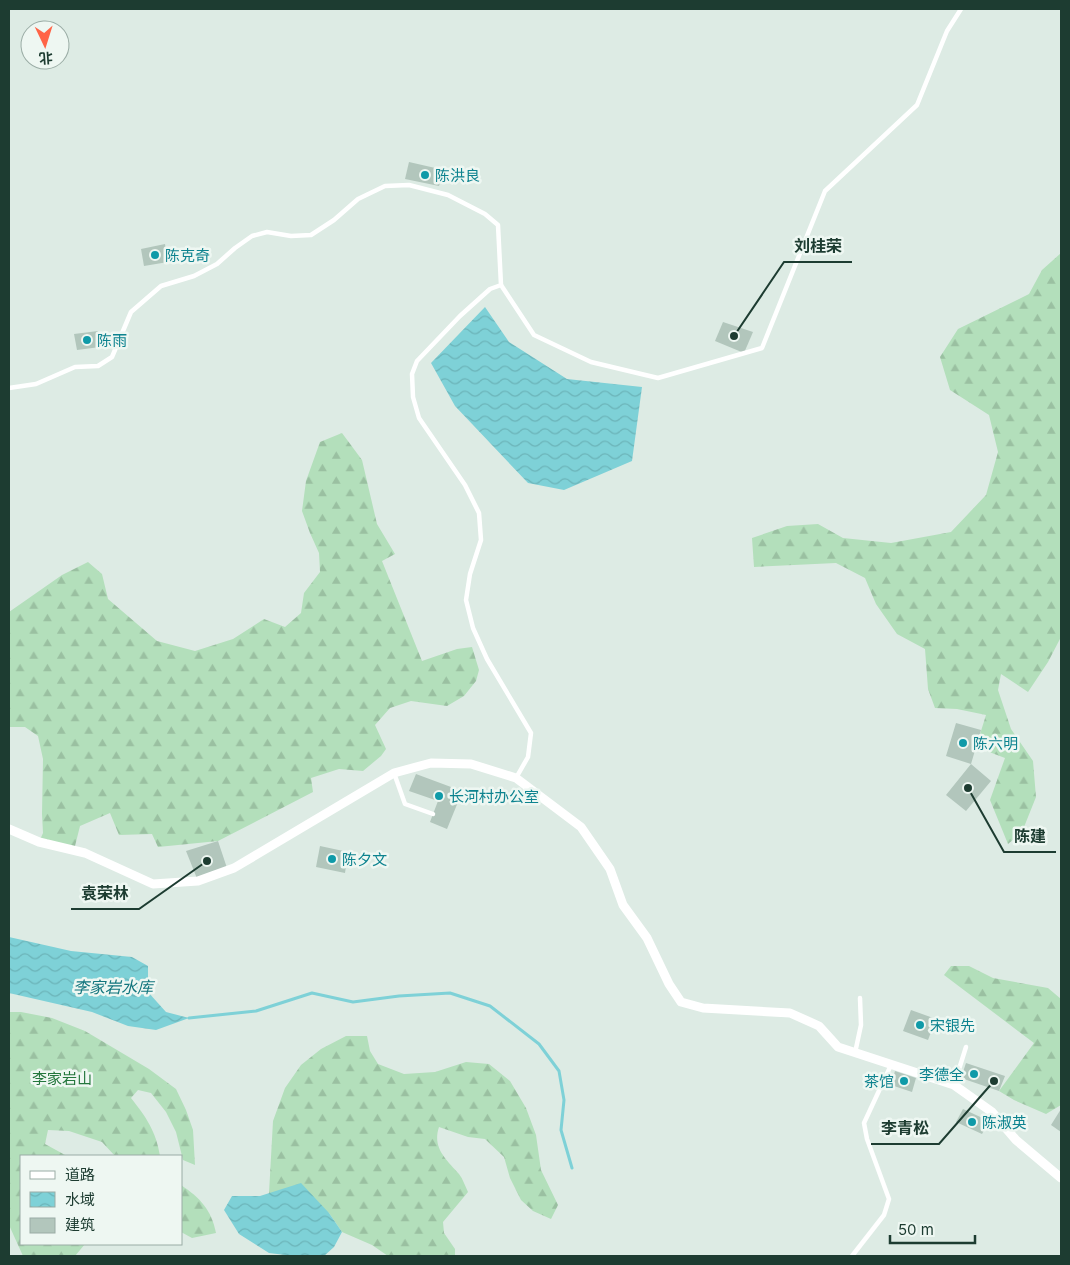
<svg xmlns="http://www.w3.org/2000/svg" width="1070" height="1265" font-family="Inter,'Noto Sans SC',sans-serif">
	<defs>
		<pattern id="forest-firs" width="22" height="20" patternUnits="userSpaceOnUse" patternTransform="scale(1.25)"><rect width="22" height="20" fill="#b3dfbb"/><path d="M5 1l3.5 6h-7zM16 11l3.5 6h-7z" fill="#9ac0a1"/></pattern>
		<pattern id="water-waves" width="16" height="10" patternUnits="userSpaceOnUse" patternTransform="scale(1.25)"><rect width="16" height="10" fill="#7ed1d7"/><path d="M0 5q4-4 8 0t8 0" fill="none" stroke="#6cb4b9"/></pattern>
	</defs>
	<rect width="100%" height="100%" fill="#ddebe4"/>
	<g fill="url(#forest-firs)">
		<polygon points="1061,253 1061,637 1048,662 1028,692 1001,674 998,690 1011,729 1033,761 1036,797 1022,832 1008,844 990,800 1005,758 976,747 986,715 957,709 935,708 928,689 925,649 897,634 876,604 865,578 836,563 754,567 752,538 787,526 818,524 843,538 891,543 951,532 986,495 998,452 989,415 950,390 940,357 958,329 1029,294 1042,270"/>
		<polygon points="342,433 362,460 377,524 395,554 382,561 422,661 457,649 472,647 479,670 476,681 464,696 447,706 411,701 390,708 375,725 386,749 381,756 363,771 339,769 311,778 313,792 218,841 158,847 152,834 119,835 110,813 80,826 74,850 39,842 43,833 42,814 43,759 38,736 25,727 9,727 9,612 62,575 88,562 102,574 108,599 157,641 195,651 233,639 264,619 285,627 301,613 304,593 320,572 319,553 310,533 302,511 306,481 320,442"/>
		<polygon points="951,966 969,966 993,978 1048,988 1061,999 1061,1105 1046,1114 1014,1100 999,1091 1034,1043 944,975"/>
		<path d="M9,1012H21L52,1018L85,1031L149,1069L176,1089L186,1110L193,1130L195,1165L183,1160L176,1132L166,1112L151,1093L138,1090L131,1098C146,1117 156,1131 160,1156H115L102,1142L69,1131L48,1130L45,1144L67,1156H21V1244H85L75,1256H23L9,1225Z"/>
		<path d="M346,1036H367L370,1051L378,1064L404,1074L435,1072L466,1062L489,1064L510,1081L526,1108L536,1135L541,1170L558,1205L551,1219L533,1211L521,1200L510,1178L504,1157L485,1139L468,1137L439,1127C432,1148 446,1159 459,1174C463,1179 465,1186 468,1192L443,1222L444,1233L455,1249V1256H388L372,1245L342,1232L329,1213L269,1193L273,1121L285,1088L301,1065L321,1049Z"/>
		<path d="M181,1185C200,1198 211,1209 216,1233L192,1238L181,1232Z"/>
	</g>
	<g fill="url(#water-waves)">
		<polygon points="485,307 509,342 567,379 642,387 632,461 564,490 528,483 455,406 431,363"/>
		<polygon points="9,937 71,951 132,957 148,966 148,992 166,1012 189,1018 156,1030 128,1026 92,1012 9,993"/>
		<polygon points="301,1183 329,1213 342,1232 334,1247 324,1256 293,1256 269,1253 239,1234 224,1210 232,1196 260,1196"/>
	</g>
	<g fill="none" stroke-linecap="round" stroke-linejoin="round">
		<polyline stroke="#7ed1d7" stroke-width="3" points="189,1018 256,1011 312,993 353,1002 399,996 450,993 490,1006 539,1044 559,1071 564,1100 561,1130 572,1168"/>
	</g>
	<g fill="#b2c6bc">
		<polygon points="409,162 444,170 439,186 405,179"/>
		<polygon points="165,244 168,262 144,266 141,249"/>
		<polygon points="723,322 753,332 744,353 715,341"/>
		<polygon points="98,331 100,347 77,350 74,334"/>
		<polygon points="956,723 981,730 971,764 991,781 966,811 946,795 971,764 946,756"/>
		<polygon points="416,774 451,787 458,802 447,829 430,822 438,801 409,791"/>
		<polygon points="218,841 228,871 198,881 186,851"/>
		<polygon points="320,846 348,852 345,873 316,867"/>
		<polygon points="911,1010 936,1019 928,1040 903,1031"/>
		<polygon points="966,1063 1005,1076 999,1091 961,1078"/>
		<polygon points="895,1071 916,1078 912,1092 891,1085"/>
		<polygon points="963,1109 989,1121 982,1134 956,1122"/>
		<polygon points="1061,1109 1061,1132 1051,1125"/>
	</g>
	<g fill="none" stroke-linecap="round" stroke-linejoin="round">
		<g stroke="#fff" stroke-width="4.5">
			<polyline points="501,285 534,335 591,362 658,378 762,348 825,191 917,105 947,31 961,9"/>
			<polyline points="9,388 36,384 75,367 98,366 112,357 131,312 161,286 194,276 217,264 235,248 252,236 267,232 291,236 311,235 334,220 358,199 385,186 409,185 448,195 485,214 498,225 501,285 490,289 460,316 417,361 412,374 413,397 419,418 465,485 479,513 481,540 470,574 466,600 473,628 487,659 531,733 528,757 516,778"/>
			<polyline points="394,773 405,804 433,814"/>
			<polyline points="855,1053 861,1025 860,998"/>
			<polyline points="954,1085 966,1047"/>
			<polyline points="852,1256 884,1215 889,1199 867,1139 864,1123 891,1065"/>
		</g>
		<polyline stroke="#fff" stroke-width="9" points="9,829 39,842 85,853 153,884 198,881 234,868 394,773 431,763 471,764 516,778 581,827 610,869 623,905 647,938 669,984 681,1002 703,1008 790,1013 819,1026 838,1047 954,1085 992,1112 1016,1140 1061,1178"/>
	</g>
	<g fill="#0f9aa8" stroke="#eef7f2" stroke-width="2">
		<circle cx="425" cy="175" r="5"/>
		<circle cx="155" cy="255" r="5"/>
		<circle cx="87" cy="340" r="5"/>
		<circle cx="963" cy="743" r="5"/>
		<circle cx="439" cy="796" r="5"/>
		<circle cx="332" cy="859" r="5"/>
		<circle cx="920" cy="1025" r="5"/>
		<circle cx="974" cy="1074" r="5"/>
		<circle cx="904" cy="1081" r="5"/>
		<circle cx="972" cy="1122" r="5"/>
	</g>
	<g text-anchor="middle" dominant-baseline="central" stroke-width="5" stroke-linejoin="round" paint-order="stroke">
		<g font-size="15" fill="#0d838f" stroke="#eef7f2" text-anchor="start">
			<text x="435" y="175">陈洪良</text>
			<text x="165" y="255">陈克奇</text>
			<text x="97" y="340">陈雨</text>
			<text x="973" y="743">陈六明</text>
			<text x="449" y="796">长河村办公室</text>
			<text x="342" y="859">陈夕文</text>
			<text x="930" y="1025">宋银先</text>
			<text x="964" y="1074" text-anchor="end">李德全</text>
			<text x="894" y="1081" text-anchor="end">茶馆</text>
			<text x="982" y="1122">陈淑英</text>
		</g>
		<g font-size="15" fill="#24773d" stroke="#eef7f2">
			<text x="62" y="1078">李家岩山</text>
		</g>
		<g font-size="16" font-style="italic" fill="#12757d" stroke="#eef7f2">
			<text x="113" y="987">李家岩水库</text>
		</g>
	</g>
	<path fill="none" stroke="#1d3c31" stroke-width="2" d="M734 336L784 262H852M968 788L1004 852H1056M207 861L139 909H71M994 1081L939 1144H871"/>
	<g fill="#1d3c31" stroke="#eef7f2" stroke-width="2">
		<circle cx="734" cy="336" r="5"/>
		<circle cx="968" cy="788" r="5"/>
		<circle cx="207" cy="861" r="5"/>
		<circle cx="994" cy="1081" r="5"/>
	</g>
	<g font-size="16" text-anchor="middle" font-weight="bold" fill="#1d3c31" stroke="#eef7f2" stroke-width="5" stroke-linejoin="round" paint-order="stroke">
		<text x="818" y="252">刘桂荣</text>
		<text x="1030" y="842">陈建</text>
		<text x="105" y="899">袁荣林</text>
		<text x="905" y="1134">李青松</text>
	</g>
	<rect width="1070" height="1265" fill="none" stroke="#1d3c31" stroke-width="20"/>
	<rect x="20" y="1155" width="162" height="90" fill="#eef7f2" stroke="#9aaca5"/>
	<rect x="30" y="1171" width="25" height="8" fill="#ffffff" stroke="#9aaca5"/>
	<text x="65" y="1180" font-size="15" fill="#1d3c31">道路</text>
	<rect x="30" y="1192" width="25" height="15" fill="url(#water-waves)" stroke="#9aaca5"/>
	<text x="65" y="1205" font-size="15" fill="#1d3c31">水域</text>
	<rect x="30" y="1218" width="25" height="15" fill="#b2c6bc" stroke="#9aaca5"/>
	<text x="65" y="1230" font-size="15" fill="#1d3c31">建筑</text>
	<g transform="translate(45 45) rotate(176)"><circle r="24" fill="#eef7f2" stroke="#9aaca5"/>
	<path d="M0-4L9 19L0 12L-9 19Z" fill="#ff6447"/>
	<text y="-8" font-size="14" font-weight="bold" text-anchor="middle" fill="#1d3c31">北</text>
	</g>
	<path d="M890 1235v8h85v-8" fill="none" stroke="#1d3c31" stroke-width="2.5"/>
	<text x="898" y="1235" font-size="15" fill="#1d3c31" stroke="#eef7f2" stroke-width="4" paint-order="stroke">50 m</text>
</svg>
